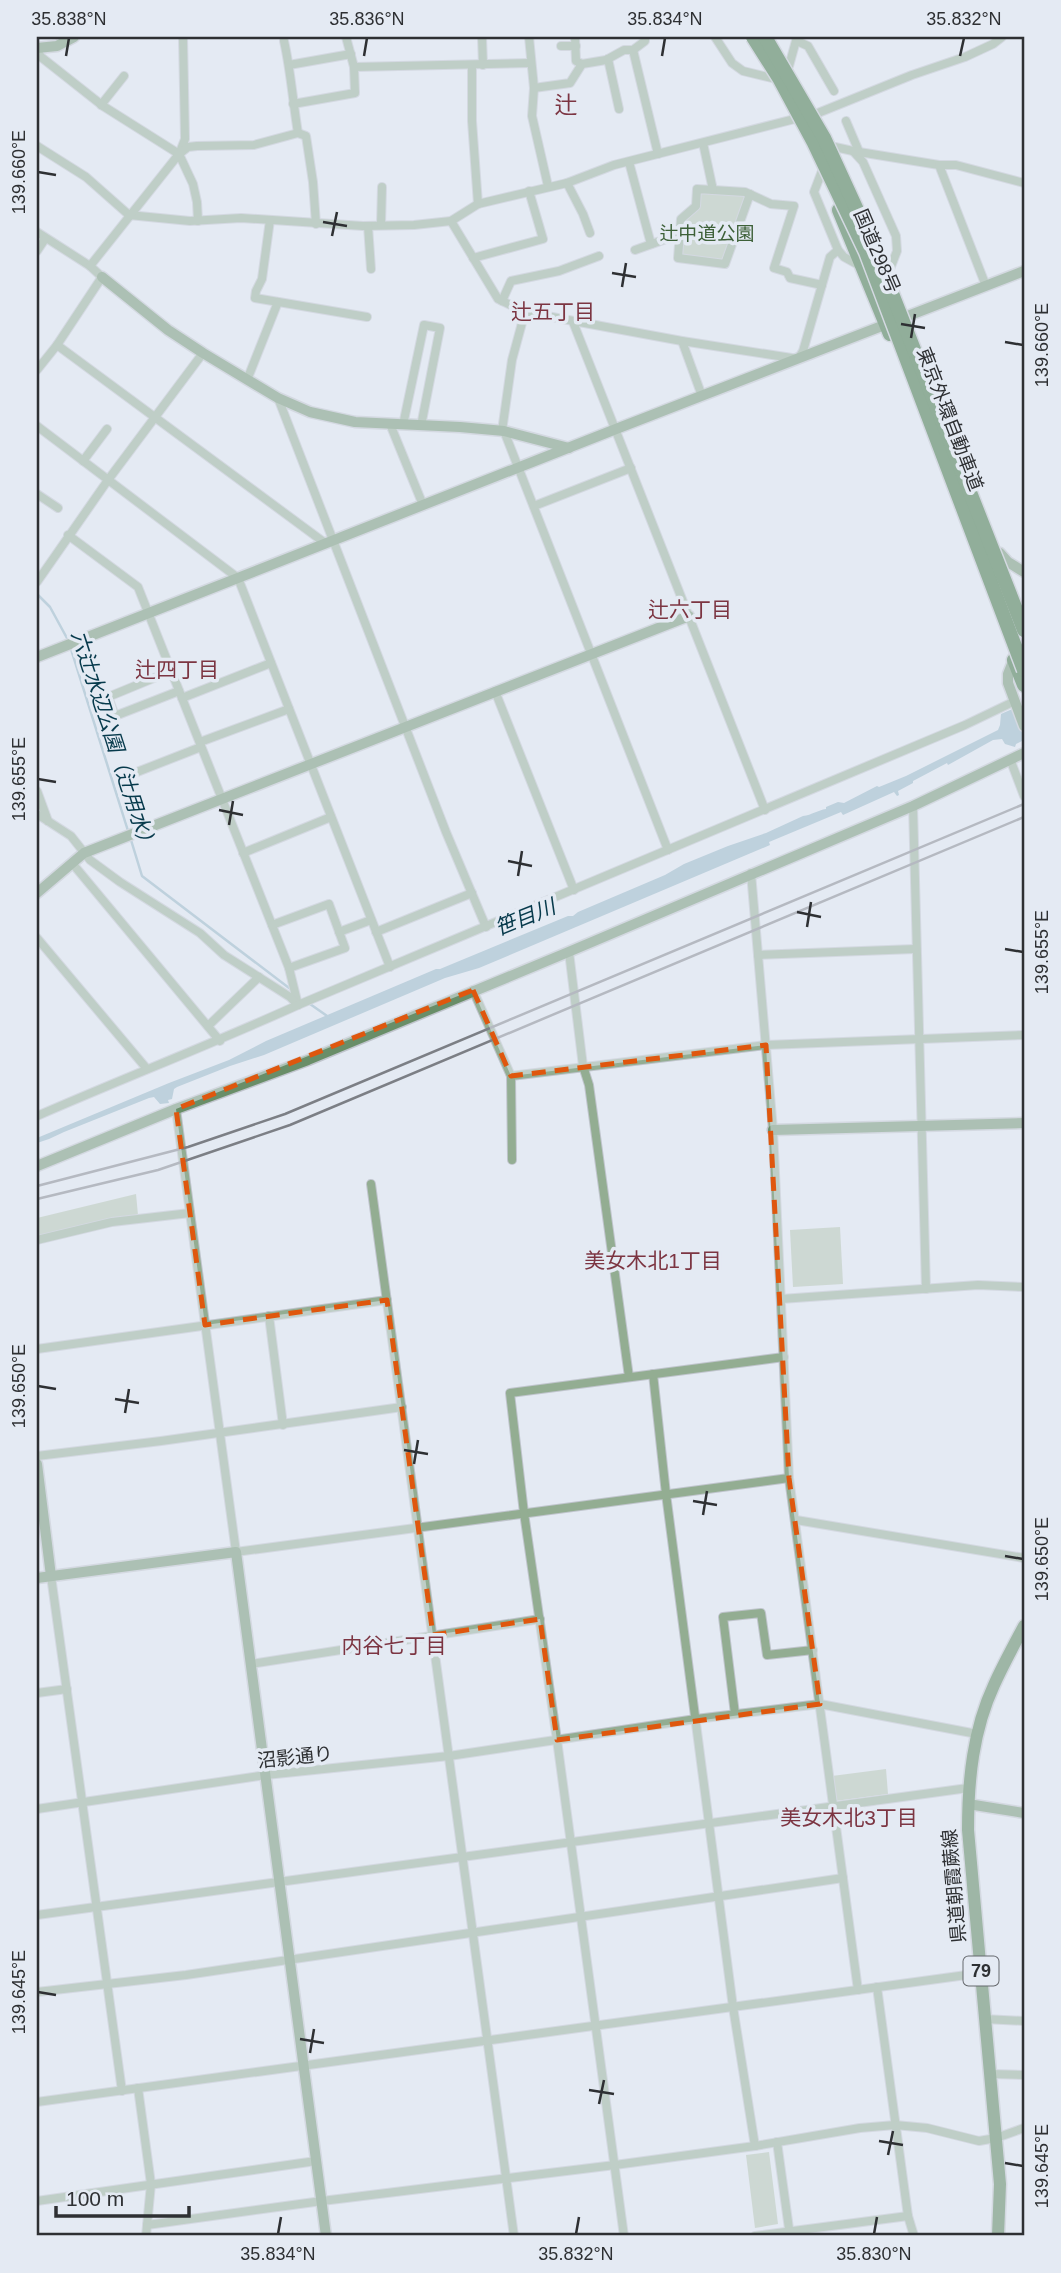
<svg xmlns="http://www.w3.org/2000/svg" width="1061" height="2273" font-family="Helvetica,'Noto Sans JP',sans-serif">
	<rect width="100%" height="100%" fill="#e4eaf3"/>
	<g fill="#b2c3ae">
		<polygon points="697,189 750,194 725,264 678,256 681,219 696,206"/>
		<polygon points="136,1194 138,1215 37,1237 37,1218"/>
		<polygon points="840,1227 843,1284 793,1287 790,1230"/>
		<polygon points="886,1769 888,1794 835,1801 832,1776"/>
		<polygon points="769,2152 778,2224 755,2228 746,2155"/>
	</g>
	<path fill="#90b3c3" d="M1024,704V740L1016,744L1015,747L1005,744L1002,739L993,740L948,765L947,763L913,781V783L898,791L899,795L897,796L894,792L843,815L841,812L769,842L770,845L479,968L445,978L264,1055L230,1066L177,1087L174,1089L172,1099L168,1100L169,1103L160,1104L154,1097L149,1098L64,1132L49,1139L37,1143V1138L169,1083L229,1060L266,1041L436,969H440L568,916H573L578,912L665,875L684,864L728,846L766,833L803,816C812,815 818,810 826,809V807L838,802L844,803L877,786L879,787L906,776L998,730L1000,725L1001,714Z"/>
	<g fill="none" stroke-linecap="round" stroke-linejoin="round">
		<g stroke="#90b3c3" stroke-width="2.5">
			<polyline points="37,594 50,607 68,640"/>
			<polyline points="70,646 129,834"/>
			<polyline points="131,840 142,876 293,991"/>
			<polyline points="310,1004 330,1018"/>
		</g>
		<defs>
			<g id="street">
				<polyline points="482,37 483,65"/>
				<polyline points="529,37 534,88 532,116 548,186"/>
				<polyline points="575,37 576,61 582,64"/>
				<polyline points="715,37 732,63 743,71 772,78"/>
				<path d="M284,41C291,72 293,103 298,133"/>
				<polyline points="797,41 808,46 834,91"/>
				<polyline points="561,46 576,46"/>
				<polyline points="37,50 41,57 103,106 179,154 193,184 197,202 198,221"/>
				<polyline points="633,50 658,154"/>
				<polyline points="608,59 619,109"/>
				<polyline points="289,65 351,54"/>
				<polyline points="472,66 472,121 478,204"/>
				<polyline points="789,66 797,37"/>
				<polyline points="354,67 531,63"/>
				<polyline points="534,88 570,83 582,64 606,60 624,50 633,50 645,41 645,37"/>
				<polyline points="293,104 355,93 354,67 346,37"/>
				<polyline points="101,105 124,76"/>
				<polyline points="846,121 860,154"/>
				<polyline points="703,143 713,190 745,192 771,204 794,206 774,268 787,272 790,278 822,285"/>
				<polyline points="37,146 86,177 129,215 190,221 241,218 363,226 414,225 451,221 478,204 567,183 614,165 818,113 912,75 965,57 993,44 1002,37"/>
				<polyline points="835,147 853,151 863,162 896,236 897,251 890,269"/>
				<polyline points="853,151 939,165 986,286"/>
				<polyline points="180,152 185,139 183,37"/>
				<polyline points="629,162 651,244"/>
				<polyline points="939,165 956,165 1024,183"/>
				<polyline points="822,171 814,192 838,250 844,257 862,267"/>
				<polyline points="567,183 583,214 590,233"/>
				<polyline points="713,190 697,189 696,206 681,219 678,258 725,264 750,194"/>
				<polyline points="270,220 262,279 256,291 255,298 367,317"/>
				<polyline points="451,221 498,299 525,312 682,341 798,359 803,351 830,257 838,250"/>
				<polyline points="381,225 382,187"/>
				<polyline points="368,226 371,269"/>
				<polyline points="37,232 90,266 102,277 57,345 37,370"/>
				<polyline points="635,250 680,234"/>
				<polyline points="37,251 45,239"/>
				<polyline points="473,258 543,239 529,191"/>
				<polyline points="90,266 179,154 188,147 197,146 254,145 298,133 306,136 313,182 316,224"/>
				<polyline points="502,301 511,281 559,271 599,256"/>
				<polyline points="573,322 765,810"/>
				<polyline points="682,341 702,396"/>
				<polyline points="57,345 325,543"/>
				<polyline points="247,380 278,302"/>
				<polyline points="278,398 446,832 486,927"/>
				<polyline points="390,424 423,505"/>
				<polyline points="403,425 424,325 440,328 421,426"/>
				<polyline points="37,426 238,578 390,967"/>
				<polyline points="502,431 512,360 525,312"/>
				<polyline points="504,431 668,850"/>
				<polyline points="83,461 107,429"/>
				<polyline points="37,494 58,508"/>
				<polyline points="534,506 631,468"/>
				<polyline points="68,535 138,587 289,968 298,1005"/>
				<polyline points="37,582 108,480 203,353"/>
				<polyline points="171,671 108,697 115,716 179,691"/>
				<polyline points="495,691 574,890"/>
				<polyline points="182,698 271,663"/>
				<polyline points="200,742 289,709"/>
				<polyline points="1010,759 1024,796"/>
				<polyline points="137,772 201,747"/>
				<polyline points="37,791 48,821"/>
				<polyline points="913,806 926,1289"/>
				<polyline points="37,814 71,836 90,860 120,882 200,933 224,955 290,997 298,1005"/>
				<polyline points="243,853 331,817"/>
				<polyline points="72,863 220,1041"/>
				<polyline points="751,873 773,1130 789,1478 858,1990"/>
				<polyline points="272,925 329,904 345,948 289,968"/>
				<polyline points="339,932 371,920"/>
				<polyline points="376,932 472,893"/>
				<polyline points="37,938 147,1069"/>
				<polyline points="569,952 583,1066 589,1085 629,1377"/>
				<polyline points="758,955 915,949"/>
				<polyline points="473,990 511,1076 512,1160"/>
				<polyline points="208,1026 259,977"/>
				<polyline points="511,1076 766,1045 1024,1035"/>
				<polyline points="176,1109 236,1552 789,1478"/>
				<path d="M37,1116C124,1078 212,1044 298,1005L965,725L1015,701"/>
				<polyline points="371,1184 514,2236"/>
				<polyline points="37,1240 112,1222 190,1213"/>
				<polyline points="781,1299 978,1285 1024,1287"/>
				<polyline points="269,1316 283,1425"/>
				<polyline points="37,1349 387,1300"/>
				<polyline points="653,1374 666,1494 733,2007 755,2146"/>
				<polyline points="37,1456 161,1441 402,1407"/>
				<polyline points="796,1520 1024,1558"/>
				<polyline points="51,1576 122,2091"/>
				<polyline points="251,1664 540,1619"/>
				<polyline points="37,1693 67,1689"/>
				<polyline points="735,1714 723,1617 761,1613 767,1655 813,1650"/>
				<polyline points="37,1809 266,1775 449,1756 696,1719 820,1704 977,1734"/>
				<polyline points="37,1915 968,1788"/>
				<polyline points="877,1987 908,2216 914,2236"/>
				<polyline points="37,1992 186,1975 843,1878"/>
				<polyline points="984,2019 1024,2021"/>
				<polyline points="990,2074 1024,2075"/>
				<polyline points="138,2088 151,2184 146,2236"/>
				<polyline points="37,2102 981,1973"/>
				<polyline points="777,2142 790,2236"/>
				<polyline points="37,2201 316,2161"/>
				<polyline points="147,2225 322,2201 615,2165 755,2146 860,2128 895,2125 927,2128 979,2141 996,2138 1024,2128"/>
				<polyline points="624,2236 557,1740 524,1513 510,1393 784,1357"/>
				<polyline points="755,2236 908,2216"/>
			</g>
			<g id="secondary">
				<polyline points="37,48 57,46 74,37"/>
				<polyline points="102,277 168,330 203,353 278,398 310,412 355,422 460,427 504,431 569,448"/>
				<polyline points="1000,553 1008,562 1024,572"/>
				<polyline points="37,657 616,429 1024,271"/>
				<polyline points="1014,659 1008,674 1008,683 1024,726"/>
				<polyline points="37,893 84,853 689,616"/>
				<polyline points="773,1130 1024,1123"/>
				<polyline points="37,1166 176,1109 308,1060 566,953 913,806 1024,753"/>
				<polyline points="37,1464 51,1576"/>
				<polyline points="37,1578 236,1552 326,2236"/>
				<polyline points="968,1804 1024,1813"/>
			</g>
			<path id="primary" d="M998,2236L1000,2184L968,1830C968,1780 973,1730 994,1685C1003,1665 1014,1645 1024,1626"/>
			<g id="highway">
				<polyline points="839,210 890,334"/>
				<polyline points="934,382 967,467"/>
				<polyline points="1014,660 1024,685"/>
			</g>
		</defs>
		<use href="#street" stroke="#c0c5cd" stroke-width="10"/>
		<use href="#secondary" stroke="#c0c5cd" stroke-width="13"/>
		<use href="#primary" stroke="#c0c5cd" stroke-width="15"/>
		<use href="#highway" stroke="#c0c5cd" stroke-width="17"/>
		<use href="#street" stroke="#93ad92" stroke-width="8"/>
		<use href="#secondary" stroke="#698e68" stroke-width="10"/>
		<use href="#primary" stroke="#4a794a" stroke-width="12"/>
		<use href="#highway" stroke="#2d662f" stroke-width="14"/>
		<g stroke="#7c7f85" stroke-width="2.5">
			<polyline points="37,1186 188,1147 285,1114 1024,804"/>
			<polyline points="37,1199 158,1170 290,1125 1024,817"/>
		</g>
		<defs>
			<g id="highway-bridge">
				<polyline points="753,37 779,78 814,143 866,252 1024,670"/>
				<polyline points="765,37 824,138 873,245 1024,630"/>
			</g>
		</defs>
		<use href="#highway-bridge" stroke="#c0c5cd" stroke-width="17" stroke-linecap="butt"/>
		<use href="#highway-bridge" stroke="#2d662f" stroke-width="14"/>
	</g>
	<path d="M0 0H1061V2273H0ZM473,990L511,1076L766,1045L789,1478L820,1704L557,1740L540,1619L433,1635L387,1300L205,1325L176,1109Z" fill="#e4eaf3" fill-opacity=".55" fill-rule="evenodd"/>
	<path fill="none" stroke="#df570e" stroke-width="5" stroke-dasharray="14 9" stroke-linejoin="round" d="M473,990L511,1076L766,1045L789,1478L820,1704L557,1740L540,1619L433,1635L387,1300L205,1325L176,1109Z"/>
	<path fill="none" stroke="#2e3033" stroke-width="2.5" d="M66,56L69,38M364,56L367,38M662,56L665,38M960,56L964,38M38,172L56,175M323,222L347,226M332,236L337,212M612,273L636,277M622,287L626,263M901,324L925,328M911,338L915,314M1005,342L1023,345M38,779L56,782M219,810L243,815M229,825L233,801M508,861L532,866M518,876L522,851M797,912L821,917M807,927L811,902M1005,949L1023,952M38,1386L56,1389M115,1399L139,1403M125,1413L129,1389M404,1450L428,1454M414,1464L418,1440M693,1501L717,1505M703,1515L707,1491M1005,1556L1023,1559M38,1992L56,1995M300,2039L324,2043M310,2053L314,2029M589,2090L614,2094M599,2104L604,2080M879,2141L903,2145M888,2155L893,2131M1005,2163L1023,2166M278,2234L281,2217M576,2234L579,2217M874,2234L877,2217"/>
	<g text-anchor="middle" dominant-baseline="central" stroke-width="7" stroke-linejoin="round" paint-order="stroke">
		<rect fill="#e4eaf3" stroke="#65686d" stroke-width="2" x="963.5" y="1956.5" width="35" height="29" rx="5"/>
		<g font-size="18" font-weight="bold" fill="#2e3033">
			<text x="981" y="1971">79</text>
		</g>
		<g font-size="19" fill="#3d6038" stroke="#e4eaf3">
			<text x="707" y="233">辻中道公園</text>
		</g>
		<g font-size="19" fill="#2e3033" stroke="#e4eaf3">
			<text transform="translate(877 251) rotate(67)">国道298号</text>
			<text transform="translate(950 419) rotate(69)">東京外環自動車道</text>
			<text transform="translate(295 1757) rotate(-6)">沼影通り</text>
			<text transform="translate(954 1886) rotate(-95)">県道朝霞蕨線</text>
		</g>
		<g font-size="21" fill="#7c3542" stroke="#e4eaf3">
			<text x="553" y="311">辻五丁目</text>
			<text x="690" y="609">辻六丁目</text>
			<text x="177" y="669">辻四丁目</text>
			<text x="653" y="1260">美女木北1丁目</text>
			<text x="394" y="1645">内谷七丁目</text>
			<text x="849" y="1817">美女木北3丁目</text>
		</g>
		<g font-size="21" font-style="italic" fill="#073a4c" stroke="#e4eaf3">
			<text transform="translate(114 741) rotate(72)">六辻水辺公園（辻用水）</text>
			<text transform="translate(525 917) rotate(-22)">笹目川</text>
		</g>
		<g font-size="23" fill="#7c3542" stroke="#e4eaf3">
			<text x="566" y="105">辻</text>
		</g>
	</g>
	<rect width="1061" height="2273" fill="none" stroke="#e4eaf3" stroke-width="77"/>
	<path d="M56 2206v10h133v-10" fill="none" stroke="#2e3033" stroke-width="3.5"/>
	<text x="66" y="2206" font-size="21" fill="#2e3033" stroke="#e4eaf3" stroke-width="5" paint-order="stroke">100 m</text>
	<rect x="38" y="38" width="985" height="2196" fill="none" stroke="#2e3033" stroke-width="2.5"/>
	<g font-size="18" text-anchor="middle" fill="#2e3033">
		<text x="69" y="25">35.838°N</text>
		<text x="367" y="25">35.836°N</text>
		<text x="665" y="25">35.834°N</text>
		<text x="964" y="25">35.832°N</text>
		<text transform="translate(19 172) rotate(-90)" y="6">139.660°E</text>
		<text transform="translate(1042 345) rotate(-90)" y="6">139.660°E</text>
		<text transform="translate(19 779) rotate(-90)" y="6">139.655°E</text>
		<text transform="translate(1042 952) rotate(-90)" y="6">139.655°E</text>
		<text transform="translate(19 1386) rotate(-90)" y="6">139.650°E</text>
		<text transform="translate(1042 1559) rotate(-90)" y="6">139.650°E</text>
		<text transform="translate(19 1992) rotate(-90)" y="6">139.645°E</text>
		<text transform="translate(1042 2166) rotate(-90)" y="6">139.645°E</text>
		<text x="278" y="2260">35.834°N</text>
		<text x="576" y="2260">35.832°N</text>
		<text x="874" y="2260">35.830°N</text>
	</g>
</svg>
